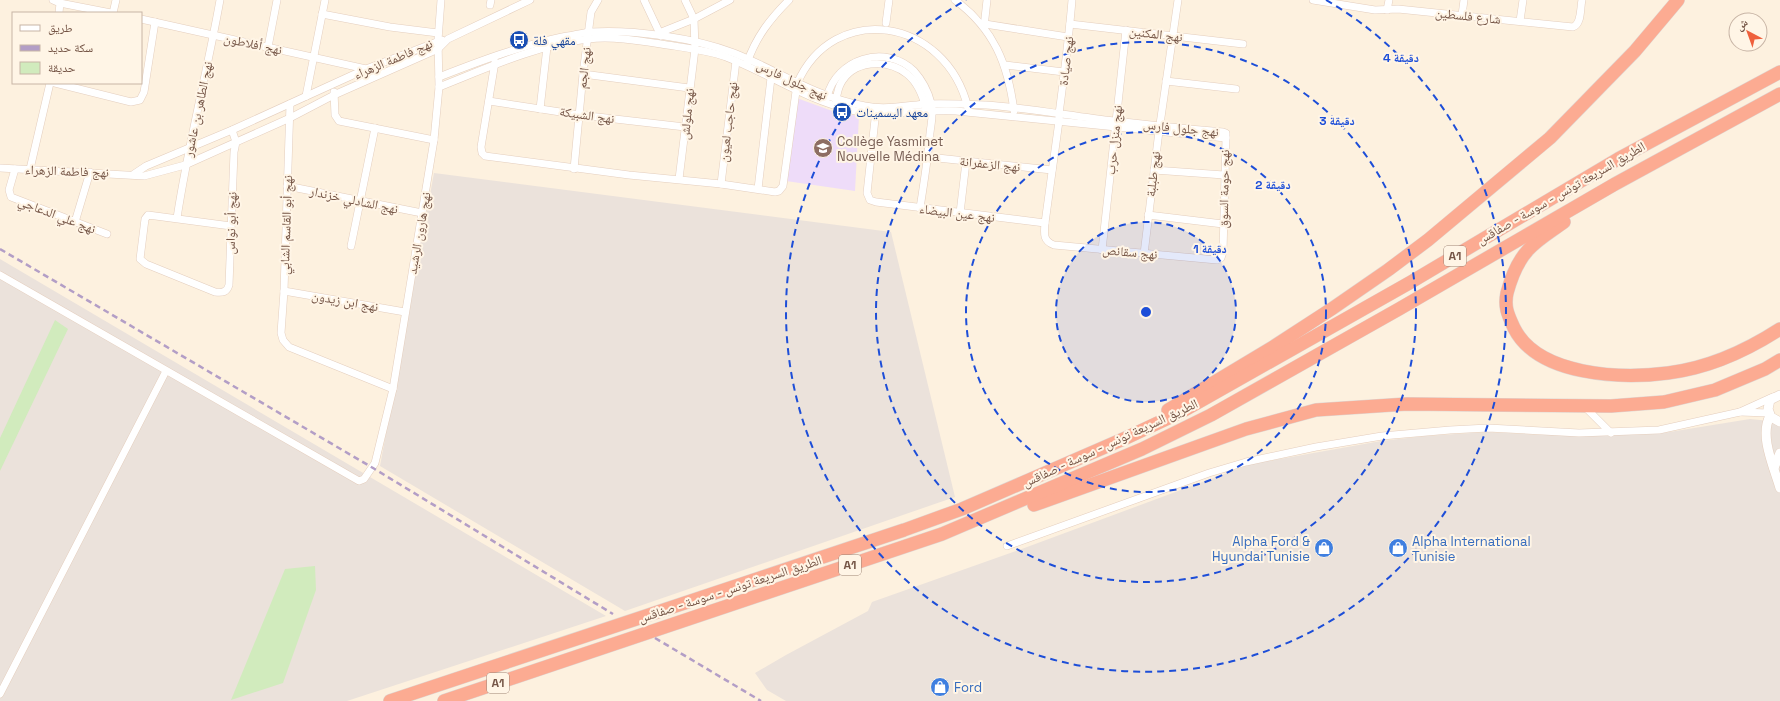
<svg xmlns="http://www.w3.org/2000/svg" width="1780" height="701" font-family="'Space Grotesk','Noto Naskh Arabic',sans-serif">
	<rect width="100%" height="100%" fill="#fdf1df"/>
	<g fill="#ebe2db">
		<polygon points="434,173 891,232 955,497 625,611 380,466"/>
		<polygon points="0,259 606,616 347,701 0,701"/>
		<polygon points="1750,419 1780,422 1780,701 786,701 767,690 755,673 786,655 868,611 872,602 1019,550 1251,464 1381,441 1425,436 1487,432 1545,435 1657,434"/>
	</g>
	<polygon fill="#eedcf9" points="794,97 835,112 859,116 855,191 786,181"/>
	<g fill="#d1ebbd">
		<polygon points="55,320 68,329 0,471 0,438"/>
		<polygon points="315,566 316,590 283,683 231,700 285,569"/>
	</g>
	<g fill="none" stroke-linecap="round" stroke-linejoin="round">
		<defs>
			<g id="minor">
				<polyline points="53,0 60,3 59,13"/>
				<polyline points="644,0 661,36"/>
				<path d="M955,0C994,29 1008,64 1014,111"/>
				<path d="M1313,0L1375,10L1398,9L1573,27C1582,24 1580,8 1582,0"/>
				<polyline points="60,3 111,13"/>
				<polyline points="490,5 491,0"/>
				<polyline points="1387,10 1389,0"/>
				<polyline points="113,13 116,0"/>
				<polyline points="322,14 390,27 438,33"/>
				<polyline points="1462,15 1464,0"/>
				<polyline points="141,19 366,69"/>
				<polyline points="1520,21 1523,0"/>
				<polyline points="886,23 889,0"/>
				<polyline points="985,24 1068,37"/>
				<polyline points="1070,24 1243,44"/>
				<polyline points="984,27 987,0"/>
				<polyline points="659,33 694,19 730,0"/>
				<polyline points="268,47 277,0"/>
				<path d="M495,62L481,147L482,153L485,156L629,175L721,184L775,192L779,191L783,186L797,84C833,0 946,17 968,108"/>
				<path d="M747,63C756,37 770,19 789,0"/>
				<polyline points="1005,65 1064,72"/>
				<polyline points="583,74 689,88"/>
				<path d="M439,77C480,61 520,46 562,37C571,36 581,33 590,32C633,29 694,38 734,53C779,71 815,97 865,106C884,110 905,106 925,104C945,103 965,104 986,105C1029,108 1071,116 1114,121C1150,125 1187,129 1223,132L1226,133V138L1223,252L1221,258L1217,260L1054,245C1043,241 1044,234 1045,223L1059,121V114C1064,76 1069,38 1072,0"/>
				<polyline points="1166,81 1236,89"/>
				<polyline points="55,83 131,102 140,100 144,92 155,22"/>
				<path d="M439,87C487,68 537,45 588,39C614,36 641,41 667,45C687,48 707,50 726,57C768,73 806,100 851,110C886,118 921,109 956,111L1226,138"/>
				<polyline points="334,92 335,115 339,121 434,140"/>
				<polyline points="306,96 325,0"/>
				<path d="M827,97C836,59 885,43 914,71C922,80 928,91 931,103C934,113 931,123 930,133C928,158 924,183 920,208"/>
				<path d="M836,100C837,95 838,89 840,85C852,60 887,58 907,74C917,82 923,96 926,109"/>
				<polyline points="489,101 580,115 685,127"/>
				<polyline points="290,104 284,291 281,333 283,340 289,347 393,389"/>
				<polyline points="540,109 547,47"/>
				<polyline points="876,110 867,193 870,200 876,202 1045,223"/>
				<polyline points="928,157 1052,170"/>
				<polyline points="0,168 144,176 185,165 290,118 334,95 438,49 448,39 530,0"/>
				<polyline points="15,169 9,190 11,197 107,234"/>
				<polyline points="30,169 50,83"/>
				<polyline points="574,169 583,74 591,12 598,0"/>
				<polyline points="1154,170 1224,175"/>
				<polyline points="134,174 146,166 232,130 366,69 442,40"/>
				<polyline points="679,179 695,49 694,19 685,0"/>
				<polyline points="721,184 736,61"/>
				<polyline points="287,186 422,213"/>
				<polyline points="758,189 771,78"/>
				<polyline points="960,213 966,162"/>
				<polyline points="1148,215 1223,224"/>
				<path d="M177,218C188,145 207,73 220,0"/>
				<polyline points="75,222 90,172"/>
				<path d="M231,226L148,215L145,219L140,259L146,264L215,292C223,293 227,292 229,285L234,152L236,142L232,130"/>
				<polyline points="351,246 375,128"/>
				<polyline points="1102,250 1126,30"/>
				<polyline points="1144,254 1159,131 1178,0"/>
				<polyline points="0,275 359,481 364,479 375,463 393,389 434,140 439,87 438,40 441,0"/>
				<polyline points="284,291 405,312"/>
				<polyline points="1584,406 1611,433"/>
				<polyline points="1740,412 1768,413"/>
				<polyline points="1007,546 1209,473 1246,462 1316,447 1382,436 1450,430 1488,428 1579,433 1659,430 1740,412 1773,397"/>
				<polyline points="0,694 166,371"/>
			</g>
			<g id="tertiary">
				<polyline points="1780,395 1770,400 1768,409 1771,417 1780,422"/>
				<path d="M1770,416C1759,436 1774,467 1780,488"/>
				<polyline points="1774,468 1780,453"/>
			</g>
			<g id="motorway">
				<path d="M1564,222C1552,231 1538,239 1528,250C1517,262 1511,278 1507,293C1504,307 1508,315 1514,328C1538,376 1621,379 1668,373C1709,368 1746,351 1780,329"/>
				<polyline points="1168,410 1273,347 1333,308 1388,270 1428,240 1550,138 1635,51 1678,0"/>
				<polyline points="1034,505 1246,429 1316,410 1407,404 1611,406 1664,402 1715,390 1765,369 1780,360"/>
				<polyline points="390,701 904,530 962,509 1128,437 1181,412 1411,282 1618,159 1780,72"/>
				<polyline points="444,701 942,534 1142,449 1211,415 1399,309 1615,184 1780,94"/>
			</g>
		</defs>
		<use href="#minor" stroke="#e4cebe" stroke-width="8"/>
		<use href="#tertiary" stroke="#e4cebe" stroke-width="10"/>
		<use href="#motorway" stroke="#ded6d3" stroke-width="14"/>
		<use href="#minor" stroke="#fff" stroke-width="7"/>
		<use href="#tertiary" stroke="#fff" stroke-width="9"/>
		<use href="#motorway" stroke="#fcab92" stroke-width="13"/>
		<g stroke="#b39ec6" stroke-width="2.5" stroke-dasharray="6 4" stroke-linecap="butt">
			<polyline points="0,249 373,468 613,614"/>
			<polyline points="655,638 761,701"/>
		</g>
	</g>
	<circle cx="1146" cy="312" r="90" fill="#1d4ed8" fill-opacity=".12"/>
	<g fill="none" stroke="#1d4ed8" stroke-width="2" stroke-dasharray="7 5">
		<circle cx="1146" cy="312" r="90"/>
		<circle cx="1146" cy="312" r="180"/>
		<circle cx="1146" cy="312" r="270"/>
		<path d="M1326 0A360 360 0 1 1 966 0"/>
	</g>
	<defs>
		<symbol id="bus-disc" viewBox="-11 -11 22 22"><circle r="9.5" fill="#1a4fb4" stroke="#fff5e6"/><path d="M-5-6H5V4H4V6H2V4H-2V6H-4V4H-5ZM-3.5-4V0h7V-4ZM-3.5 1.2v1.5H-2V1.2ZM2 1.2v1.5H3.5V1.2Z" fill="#fff"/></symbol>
		<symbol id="school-disc" viewBox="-11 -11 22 22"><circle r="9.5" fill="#8d6e63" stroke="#fff5e6"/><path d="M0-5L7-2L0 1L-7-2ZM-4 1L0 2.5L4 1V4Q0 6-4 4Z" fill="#fff"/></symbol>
		<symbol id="shop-disc" viewBox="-11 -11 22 22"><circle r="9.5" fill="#3f7fe0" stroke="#fff5e6"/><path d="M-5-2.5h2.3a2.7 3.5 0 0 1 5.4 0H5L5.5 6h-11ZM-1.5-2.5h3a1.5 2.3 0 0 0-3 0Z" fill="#fff"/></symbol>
	</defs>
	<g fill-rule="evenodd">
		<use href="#bus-disc" x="508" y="29" width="22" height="22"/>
		<use href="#bus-disc" x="831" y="101" width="22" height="22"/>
		<use href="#school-disc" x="812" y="137" width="22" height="22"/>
		<use href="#shop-disc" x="1313" y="537" width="22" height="22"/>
		<use href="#shop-disc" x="1387" y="537" width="22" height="22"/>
		<use href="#shop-disc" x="929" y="676" width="22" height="22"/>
	</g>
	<g text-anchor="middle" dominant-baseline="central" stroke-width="4" stroke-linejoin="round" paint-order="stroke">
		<g fill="#fff5e6" stroke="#9e8576" stroke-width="1">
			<rect x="1444" y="246" width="22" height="20" rx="3"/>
			<rect x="839" y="555" width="22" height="20" rx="3"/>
			<rect x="487" y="673" width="22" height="20" rx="3"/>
		</g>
		<g font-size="12" font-weight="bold" fill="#755546">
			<text x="1455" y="256">A1</text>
			<text x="850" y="565">A1</text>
			<text x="498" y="683">A1</text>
		</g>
		<g font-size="13" fill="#755546" stroke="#fff5e6">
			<text transform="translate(1468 16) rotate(6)">شارع فلسطين</text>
			<text transform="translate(1156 34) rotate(7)">نهج المكنين</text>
			<text transform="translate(253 44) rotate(12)">نهج أفلاطون</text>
			<text transform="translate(393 59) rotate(-23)">نهج فاطمة الزهراء</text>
			<text transform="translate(1066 61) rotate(-83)">نهج صيادة</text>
			<text transform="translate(584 68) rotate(-83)">نهج الجم</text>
			<text transform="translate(792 80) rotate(25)">نهج جلول فارس</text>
			<text transform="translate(198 109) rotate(-78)">نهج الطاهر بن عاشور</text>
			<text transform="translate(687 114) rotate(-84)">نهج ملولش</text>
			<text transform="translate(587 115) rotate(8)">نهج الشبيكة</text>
			<text transform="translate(728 122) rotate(-83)">نهج حاجب لعيون</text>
			<text transform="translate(1181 128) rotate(6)">نهج جلول فارس</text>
			<text transform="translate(1114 140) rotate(-84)">نهج منزل حرب</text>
			<text transform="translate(990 164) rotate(6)">نهج الزعفرانة</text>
			<text transform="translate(67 171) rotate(2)">نهج فاطمة الزهراء</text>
			<text transform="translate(1153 174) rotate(-83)">نهج طبلبة</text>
			<text transform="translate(1224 189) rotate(-89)">نهج حومة السوق</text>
			<text transform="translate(1561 193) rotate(-30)">الطريق السريعة تونس - سوسة - صفاقس</text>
			<text transform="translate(354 200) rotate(12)">نهج الشادلي خزندار</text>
			<text transform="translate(957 213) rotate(7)">نهج عين البيضاء</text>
			<text transform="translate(57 215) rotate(21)">نهج علي الدعاجي</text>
			<text transform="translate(231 223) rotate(-88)">نهج أبو نواس</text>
			<text transform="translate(286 225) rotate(-88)">نهج أبو القاسم الشابي</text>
			<text transform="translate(419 233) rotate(-80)">نهج هارون الرشيد</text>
			<text transform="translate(1130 252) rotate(5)">نهج سقانص</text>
			<text transform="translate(345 301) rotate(10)">نهج ابن زيدون</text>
			<text transform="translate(1110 443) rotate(-25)">الطريق السريعة تونس - سوسة - صفاقس</text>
			<text transform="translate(730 589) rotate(-18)">الطريق السريعة تونس - سوسة - صفاقس</text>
		</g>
		<g font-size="13" fill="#164399" stroke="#fff5e6" text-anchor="start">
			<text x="533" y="40">مقهي فلة</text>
			<text x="856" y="112">معهد اليسمينات</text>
		</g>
		<g font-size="13" fill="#785e54" stroke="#fff5e6" text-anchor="start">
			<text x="837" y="141">Collège Yasminet<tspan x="837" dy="15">Nouvelle Médina</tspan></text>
		</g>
		<g font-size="13" fill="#366cbe" stroke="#fff5e6" text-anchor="start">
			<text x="1310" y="541" text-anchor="end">Alpha Ford &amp;<tspan x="1310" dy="15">Hyundai Tunisie</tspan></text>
			<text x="1412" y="541">Alpha International<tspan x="1412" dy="15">Tunisie</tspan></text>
			<text x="954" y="687">Ford</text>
		</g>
	</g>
	<circle cx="1146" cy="312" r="6" fill="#1d4ed8" stroke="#fff5e6" stroke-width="2"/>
	<g font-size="12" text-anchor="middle" font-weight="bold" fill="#1d4ed8" stroke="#fff5e6" stroke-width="4" stroke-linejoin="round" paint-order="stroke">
		<text x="1401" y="62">4 دقيقة</text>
		<text x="1337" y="125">3 دقيقة</text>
		<text x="1273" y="189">2 دقيقة</text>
		<text x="1210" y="253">1 دقيقة</text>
	</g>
	<rect x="12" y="12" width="130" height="72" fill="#fff5e6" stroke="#c8b5a6"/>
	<rect x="20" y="25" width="20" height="6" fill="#ffffff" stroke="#c8b5a6"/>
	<text x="48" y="32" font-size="12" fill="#755546">طريق</text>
	<rect x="20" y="45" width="20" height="6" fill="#b39ec6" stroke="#c8b5a6"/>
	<text x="48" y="52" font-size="12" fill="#755546">سكة حديد</text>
	<rect x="20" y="62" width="20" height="12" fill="#d1ebbd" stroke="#c8b5a6"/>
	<text x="48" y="72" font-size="12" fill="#755546">حديقة</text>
	<g transform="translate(1748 32) rotate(319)"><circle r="19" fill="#fff5e6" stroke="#c8b5a6"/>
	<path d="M0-3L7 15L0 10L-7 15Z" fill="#ef603c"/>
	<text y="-6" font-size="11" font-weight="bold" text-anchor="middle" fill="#755546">ش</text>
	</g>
</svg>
